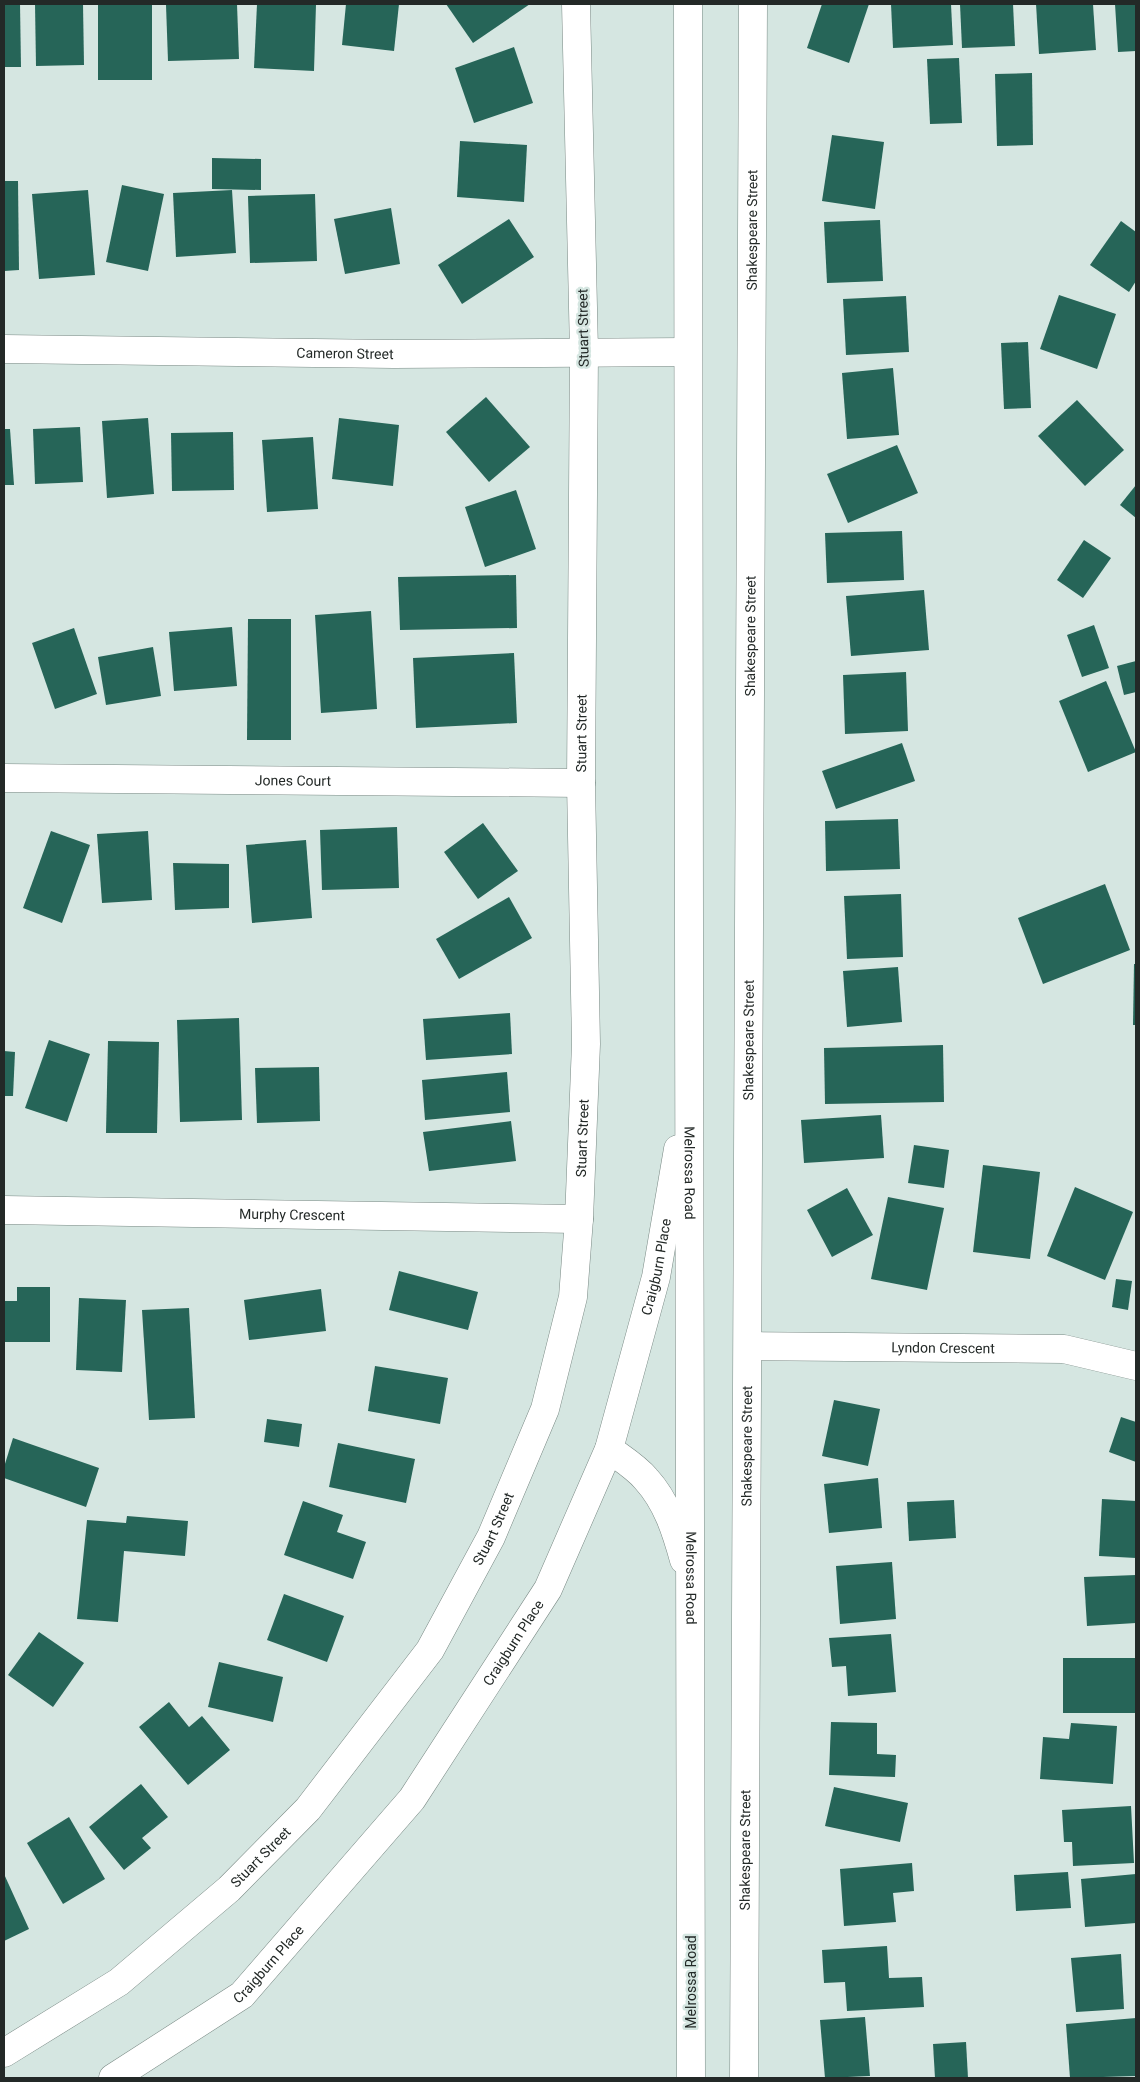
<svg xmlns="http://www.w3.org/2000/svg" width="1140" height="2082" font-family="Roboto,sans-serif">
	<rect width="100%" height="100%" fill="#d5e6e1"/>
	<g fill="#266558">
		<polygon points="4,4 20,4 21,67 4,67"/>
		<polygon points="35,4 83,4 84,65 36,66"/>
		<rect x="98" y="4" width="54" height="76"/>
		<polygon points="237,4 239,59 168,61 166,5"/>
		<polygon points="257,4 316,4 314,71 254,68"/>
		<polygon points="346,4 399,4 394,51 342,45"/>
		<polygon points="446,4 530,4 473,43"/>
		<polygon points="822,4 869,4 849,63 807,48"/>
		<polygon points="891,4 951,4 953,45 893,48"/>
		<polygon points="960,4 1013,4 1015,46 962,48"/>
		<polygon points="1036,4 1093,4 1096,50 1039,54"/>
		<polygon points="1115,4 1136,4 1136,51 1118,52"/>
		<polygon points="514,47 533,103 474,123 455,68"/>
		<polygon points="959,58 962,123 930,124 927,59"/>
		<polygon points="1032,73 1033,145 997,146 995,74"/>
		<polygon points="832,135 884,142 875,209 822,201"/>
		<polygon points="460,141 527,145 524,202 457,197"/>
		<polygon points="212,158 261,159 261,190 212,189"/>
		<polygon points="4,181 18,181 19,270 4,271"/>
		<polygon points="122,185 164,194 148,271 106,262"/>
		<polygon points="88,190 95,275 39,279 32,194"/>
		<polygon points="232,190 236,253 176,257 173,193"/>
		<polygon points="315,194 317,261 250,263 248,196"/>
		<polygon points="391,208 400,264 345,274 334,219"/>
		<polygon points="509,219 534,257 462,304 438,265"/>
		<polygon points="880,220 883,281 827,283 824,222"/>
		<polygon points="1121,221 1136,232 1136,281 1129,292 1090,265"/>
		<polygon points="1059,295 1116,314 1097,369 1040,349"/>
		<polygon points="906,296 909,352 846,355 843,299"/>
		<polygon points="1028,342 1031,408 1004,409 1001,343"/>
		<polygon points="893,368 899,435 847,439 842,373"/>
		<polygon points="486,397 530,447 489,482 446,432"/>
		<polygon points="1077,400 1124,450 1085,486 1038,436"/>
		<polygon points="148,418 154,494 107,498 102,421"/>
		<polygon points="339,418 399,425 393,486 332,479"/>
		<polygon points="80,427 83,482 35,484 33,429"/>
		<polygon points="4,429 10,429 14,485 4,485"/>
		<polygon points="233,432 234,490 172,491 171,433"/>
		<polygon points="313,437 318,509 267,512 262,440"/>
		<polygon points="897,445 918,493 848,523 827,474"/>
		<polygon points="1136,485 1136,518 1120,505"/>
		<polygon points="516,490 536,549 485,567 465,507"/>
		<polygon points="902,531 904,580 827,583 825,533"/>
		<polygon points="1084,540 1111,558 1083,598 1057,580"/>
		<polygon points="516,575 517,628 400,630 398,577"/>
		<polygon points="924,590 929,650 851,656 846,596"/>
		<polygon points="371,611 377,709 321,713 315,615"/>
		<polygon points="248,619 291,619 291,740 247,740"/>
		<polygon points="1094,625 1109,668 1082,677 1067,635"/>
		<polygon points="232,627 237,686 174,691 169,632"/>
		<polygon points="74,628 97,694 55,709 32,643"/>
		<polygon points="153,647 161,696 106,705 98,657"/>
		<polygon points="514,653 517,723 416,728 413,658"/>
		<polygon points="1136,661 1136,692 1124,695 1117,666"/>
		<polygon points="906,672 908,731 845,734 843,675"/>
		<polygon points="1106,681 1136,752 1088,772 1059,701"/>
		<polygon points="902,743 915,781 836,809 822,771"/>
		<polygon points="898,819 900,869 826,871 825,821"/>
		<polygon points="483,823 518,871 478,899 444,852"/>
		<polygon points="397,827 399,888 322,890 320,830"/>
		<polygon points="51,831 90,845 62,923 23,908"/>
		<polygon points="148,831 152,900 102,903 97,834"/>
		<polygon points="306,840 312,918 252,923 246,845"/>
		<polygon points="173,863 229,864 229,908 175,910"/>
		<polygon points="1105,884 1130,950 1043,984 1018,918"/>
		<polygon points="901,894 903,957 847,959 844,896"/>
		<polygon points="509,897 532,938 459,979 436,939"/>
		<polygon points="1134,964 1136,964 1136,1025 1133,1025"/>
		<polygon points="898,967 902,1022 847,1027 843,971"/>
		<polygon points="510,1013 512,1054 426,1060 423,1019"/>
		<polygon points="239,1018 242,1120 180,1122 177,1020"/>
		<polygon points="49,1040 90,1054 67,1122 25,1108"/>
		<polygon points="108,1041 159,1042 157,1133 106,1133"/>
		<polygon points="943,1045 944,1102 825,1104 824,1048"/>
		<polygon points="4,1051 15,1052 13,1096 4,1096"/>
		<polygon points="319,1067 320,1121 257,1123 255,1068"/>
		<polygon points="507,1072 510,1112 425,1120 422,1080"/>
		<polygon points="881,1115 884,1158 804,1163 801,1120"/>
		<polygon points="511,1121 516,1161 429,1171 423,1132"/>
		<polygon points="914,1145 949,1150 944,1188 908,1183"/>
		<polygon points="983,1165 1040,1172 1030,1259 973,1252"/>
		<polygon points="1075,1187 1133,1212 1105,1280 1047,1256"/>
		<polygon points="847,1188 873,1235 832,1257 807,1210"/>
		<polygon points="888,1197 944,1208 927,1290 871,1279"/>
		<polygon points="399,1271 478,1292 468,1330 389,1310"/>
		<polygon points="1116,1279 1132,1281 1128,1310 1112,1307"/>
		<polygon points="17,1287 50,1287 50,1342 4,1342 4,1301 17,1301"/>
		<polygon points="321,1289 326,1331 249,1340 244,1300"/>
		<polygon points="79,1298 126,1300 122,1372 76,1370"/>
		<polygon points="189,1308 195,1418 149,1420 142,1310"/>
		<polygon points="375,1366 448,1378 440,1424 368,1411"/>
		<polygon points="834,1400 880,1409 868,1466 822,1456"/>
		<polygon points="1121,1417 1136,1422 1136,1462 1109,1452"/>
		<polygon points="267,1419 302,1424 299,1447 264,1442"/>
		<polygon points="13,1438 99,1468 86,1507 4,1478 4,1467"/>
		<polygon points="338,1443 415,1459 406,1503 329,1487"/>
		<polygon points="878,1478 882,1528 829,1533 824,1484"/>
		<polygon points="1102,1499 1136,1501 1136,1558 1099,1556"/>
		<polygon points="954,1500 956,1538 909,1541 907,1502"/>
		<polygon points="303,1501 343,1515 337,1532 366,1542 353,1579 284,1555"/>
		<polygon points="127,1516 188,1521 185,1556 124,1551 118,1622 77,1619 87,1520 126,1523"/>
		<polygon points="892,1562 896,1619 840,1624 836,1566"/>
		<polygon points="1136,1575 1136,1623 1087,1626 1084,1577"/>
		<polygon points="284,1594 344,1616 327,1662 267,1640"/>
		<polygon points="39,1632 84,1663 53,1707 8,1675"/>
		<polygon points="891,1634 896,1692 848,1696 846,1666 832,1667 829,1638"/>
		<rect x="1063" y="1658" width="73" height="55"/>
		<polygon points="219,1662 283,1677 273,1722 208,1707"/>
		<polygon points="169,1702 189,1727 202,1716 230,1750 188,1785 139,1727"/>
		<polygon points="831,1722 877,1723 877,1754 896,1755 895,1777 829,1775"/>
		<polygon points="1071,1723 1117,1726 1113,1784 1040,1779 1043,1737 1069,1739"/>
		<polygon points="141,1784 168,1817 142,1838 151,1848 124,1870 89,1827"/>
		<polygon points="834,1787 908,1803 900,1842 825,1826"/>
		<polygon points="1131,1806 1134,1863 1073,1866 1072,1842 1064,1842 1062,1810"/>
		<polygon points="69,1817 105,1879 63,1904 27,1843"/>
		<polygon points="912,1863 914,1891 893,1893 896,1922 844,1926 840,1869"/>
		<polygon points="1068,1872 1071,1908 1016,1911 1014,1875"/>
		<polygon points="4,1874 29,1929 4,1941"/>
		<polygon points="1136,1874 1136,1923 1085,1927 1081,1879"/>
		<polygon points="887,1946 889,1978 922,1977 924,2007 847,2011 845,1982 824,1983 822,1950"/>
		<polygon points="1121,1954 1124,2009 1076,2012 1071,1958"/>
		<polygon points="865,2017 870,2076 825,2078 820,2020"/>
		<polygon points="1136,2018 1136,2076 1070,2078 1066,2024"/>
		<polygon points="966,2042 968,2078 935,2078 933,2044"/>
	</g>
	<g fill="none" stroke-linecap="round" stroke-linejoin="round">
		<defs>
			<g id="minor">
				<path id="s1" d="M688,4C684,695 694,1387 691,2078"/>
				<path id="s2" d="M4,349L394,354L686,352"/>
				<path id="s3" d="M4,778L581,783"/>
				<path id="s4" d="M4,1210L579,1219"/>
				<path id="s5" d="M748,1346L1064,1349L1136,1366"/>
				<path d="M609,1449C621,1458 636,1467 646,1479C667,1502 676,1531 684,1560"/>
				<path id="s6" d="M4,2053L119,1982L229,1889L308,1809L430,1650L491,1537L545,1409L573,1297L579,1219L586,1044L581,783L584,351L576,4"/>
				<path id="s7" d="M113,2078L242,1995L412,1799L548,1589L609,1449L656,1277L678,1149"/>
				<path id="s8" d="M744,2078L753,4"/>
			</g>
		</defs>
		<use href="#minor" stroke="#798984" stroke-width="29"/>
		<use href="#minor" stroke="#fff" stroke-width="28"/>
	</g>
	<g text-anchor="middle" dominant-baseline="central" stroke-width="5" stroke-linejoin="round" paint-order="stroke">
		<g font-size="14" fill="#232927" stroke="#d5e6e1">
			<text stroke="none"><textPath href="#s8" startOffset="1848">Shakespeare Street</textPath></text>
			<text transform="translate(583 328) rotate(-91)">Stuart Street</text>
			<text stroke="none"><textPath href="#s2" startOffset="341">Cameron Street</textPath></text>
			<text stroke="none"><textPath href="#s8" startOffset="1442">Shakespeare Street</textPath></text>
			<text stroke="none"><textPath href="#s6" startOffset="1539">Stuart Street</textPath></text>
			<text stroke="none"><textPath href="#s3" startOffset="289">Jones Court</textPath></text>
			<text stroke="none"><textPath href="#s8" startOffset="1038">Shakespeare Street</textPath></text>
			<text stroke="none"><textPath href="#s6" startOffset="1134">Stuart Street</textPath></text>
			<text stroke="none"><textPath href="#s1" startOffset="1169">Melrossa Road</textPath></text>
			<text stroke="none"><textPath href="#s4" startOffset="288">Murphy Crescent</textPath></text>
			<text stroke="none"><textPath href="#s7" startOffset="1004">Craigburn Place</textPath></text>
			<text stroke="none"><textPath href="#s5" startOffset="195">Lyndon Crescent</textPath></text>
			<text stroke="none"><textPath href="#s8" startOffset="632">Shakespeare Street</textPath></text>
			<text stroke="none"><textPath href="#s6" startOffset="729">Stuart Street</textPath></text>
			<text stroke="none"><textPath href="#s1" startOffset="1574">Melrossa Road</textPath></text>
			<text stroke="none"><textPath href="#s7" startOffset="599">Craigburn Place</textPath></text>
			<text stroke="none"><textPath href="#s8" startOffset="228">Shakespeare Street</textPath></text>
			<text stroke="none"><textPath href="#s6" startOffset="324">Stuart Street</textPath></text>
			<text stroke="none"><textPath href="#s7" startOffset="194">Craigburn Place</textPath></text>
			<text transform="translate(691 1982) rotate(-90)">Melrossa Road</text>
		</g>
	</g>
	<rect width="1140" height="2082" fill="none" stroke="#232927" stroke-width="10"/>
</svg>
